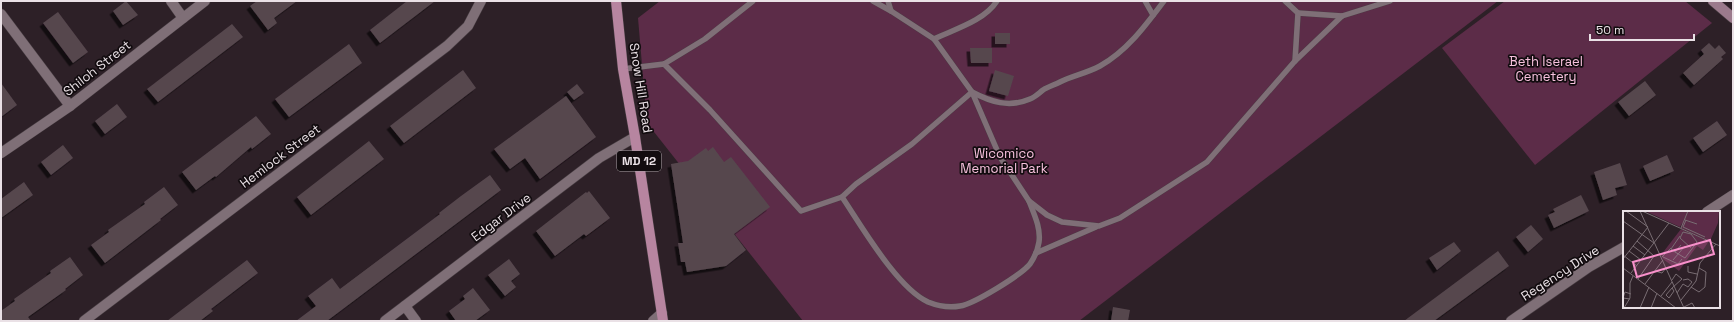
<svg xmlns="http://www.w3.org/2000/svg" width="1734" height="322" font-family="'Space Grotesk',sans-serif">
	<defs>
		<filter id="shadow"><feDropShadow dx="-3.5" dy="3.5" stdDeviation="0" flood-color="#0009"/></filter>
	</defs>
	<rect width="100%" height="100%" fill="#2d2027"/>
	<g fill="#5c2c48">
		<polygon points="660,1 1498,1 1079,321 803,321 647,123 638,18"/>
		<polygon points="1505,1 1685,1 1712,23 1535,165 1442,48"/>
	</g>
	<g fill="#56474e" filter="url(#shadow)">
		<polygon points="126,1 138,15 123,25 113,11"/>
		<polygon points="257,1 297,1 274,18 277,23 268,30 250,6"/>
		<polygon points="407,1 435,1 380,43 370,30"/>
		<polygon points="58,12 88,52 73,63 43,23"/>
		<polygon points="232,24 243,37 158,102 147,89"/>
		<rect x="995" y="33" width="15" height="11"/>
		<polygon points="1709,43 1715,49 1719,45 1726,53 1721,57 1723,59 1694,85 1683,73 1704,54 1701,50"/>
		<polygon points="349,44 362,63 289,117 275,99"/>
		<polygon points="970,48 992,48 992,63 971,63"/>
		<polygon points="463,70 476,88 404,143 390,126"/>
		<polygon points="995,70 1014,76 1008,96 989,91"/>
		<polygon points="1645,81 1656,95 1629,116 1618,102"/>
		<polygon points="1,83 17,105 1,117"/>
		<polygon points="577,84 584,93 574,100 567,92"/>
		<polygon points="566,96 596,137 540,179 525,158 510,169 494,149"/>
		<polygon points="117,104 127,117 105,134 95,121"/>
		<polygon points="256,116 271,134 252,149 251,147 216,177 215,176 196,190 182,172"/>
		<polygon points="1717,121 1727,135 1703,152 1693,138"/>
		<polygon points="369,141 384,159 311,215 297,197"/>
		<polygon points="63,145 73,158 51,175 41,162"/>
		<polygon points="713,147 724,162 731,157 770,207 734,234 746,250 726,266 687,272 685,262 681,262 678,243 683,243 671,164 688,161 706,148 708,151"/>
		<polygon points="1667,155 1674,171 1650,181 1643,166"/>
		<polygon points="1620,163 1627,185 1615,188 1617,195 1603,200 1594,172"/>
		<polygon points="490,175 501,190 327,321 296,321 316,306 308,296 332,278 340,289 440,214 439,213 461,196"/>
		<polygon points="24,182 33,195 1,218 1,199"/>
		<polygon points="164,187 178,205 160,219 161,220 105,263 91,245 109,232 108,230 145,204 144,202"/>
		<polygon points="589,191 610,218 586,236 584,234 555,256 536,231 586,192 587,193"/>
		<polygon points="1581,195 1589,211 1554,228 1548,215 1555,212 1553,209"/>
		<polygon points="1531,225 1543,239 1528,252 1516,237"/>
		<polygon points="1454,242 1461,251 1437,270 1429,258"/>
		<polygon points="1498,251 1509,266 1434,321 1404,321"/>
		<polygon points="70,257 83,275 65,289 66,290 28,317 31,321 1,321 1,311 15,301 14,299 51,273 50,271"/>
		<polygon points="509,259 520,274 511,281 516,287 505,296 488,275"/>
		<polygon points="247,260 258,273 211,309 213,311 200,321 167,321"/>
		<polygon points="473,288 490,310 475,321 456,321 449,311 465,299 463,296"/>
		<polygon points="1113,307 1130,310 1128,321 1111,321"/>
	</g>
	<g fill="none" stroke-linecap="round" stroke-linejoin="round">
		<defs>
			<g id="lane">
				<polyline points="873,1 891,11"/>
				<path d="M888,1L891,11L934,39C955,29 984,21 997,1"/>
				<polyline points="1145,1 1153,15"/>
				<polyline points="1285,1 1298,13 1295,61"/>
				<polyline points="1298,13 1342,16"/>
				<polyline points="934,39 972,92 1000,157 1029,201 1047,215 1062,222 1099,226 1120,218 1207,162 1295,61 1342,16 1390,1"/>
				<path d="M664,64L710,110L801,211L842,197L856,184L912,144L972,92C991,102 1009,108 1030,99C1035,97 1039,93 1043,90C1048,87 1054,85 1060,82C1072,76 1087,73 1100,66C1127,51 1146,25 1164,1"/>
				<polyline points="623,69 664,64 705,39 753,1"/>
				<path d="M842,197C861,225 897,288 928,302C938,306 949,308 960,306C974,304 1021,275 1030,264C1034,258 1038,249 1039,242C1041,228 1034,214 1029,201"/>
				<polyline points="1036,253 1096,227"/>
			</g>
			<g id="street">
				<polyline points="171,1 183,18"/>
				<polyline points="1,14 70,106"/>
				<polyline points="1,153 70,106 205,1"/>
				<polyline points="1707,212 1733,195"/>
				<polyline points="405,306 416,321"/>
				<polyline points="84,321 447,46 468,26 481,1"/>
				<polyline points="385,321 599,158 635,137"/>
				<polyline points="653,321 662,313"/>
				<polyline points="1511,321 1589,267 1624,247"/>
			</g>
			<polyline id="secondary" points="1713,1 1733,18"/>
			<polyline id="primary" points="616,1 623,69 635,137 663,321"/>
		</defs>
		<use href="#lane" stroke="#483e43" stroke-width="6"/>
		<use href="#street" stroke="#483e43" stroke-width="11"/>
		<use href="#secondary" stroke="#483e43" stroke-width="11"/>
		<use href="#primary" stroke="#483e43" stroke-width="11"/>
		<use href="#lane" stroke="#7f6f77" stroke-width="5.5"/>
		<use href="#street" stroke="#7f6f77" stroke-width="10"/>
		<use href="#secondary" stroke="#9b7a8c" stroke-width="10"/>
		<use href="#primary" stroke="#b785a0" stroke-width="10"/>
	</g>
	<g text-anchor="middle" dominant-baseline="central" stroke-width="3.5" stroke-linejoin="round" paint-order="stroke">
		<rect fill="#120c0f" stroke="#a9a1a6" stroke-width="1" x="617" y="151" width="44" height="20" rx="3"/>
		<g font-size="12" font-weight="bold" fill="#eae1e6">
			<text x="639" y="161">MD 12</text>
		</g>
		<g font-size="13" fill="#f7c1dd" stroke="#120c0f">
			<text x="1546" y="61">Beth Iserael<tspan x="1546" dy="15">Cemetery</tspan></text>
			<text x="1004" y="153">Wicomico<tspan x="1004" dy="15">Memorial Park</tspan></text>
		</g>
		<g font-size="13" fill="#eae1e6" stroke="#120c0f">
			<text transform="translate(97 68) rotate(-38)">Shiloh Street</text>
			<text transform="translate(641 88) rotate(81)">Snow Hill Road</text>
			<text transform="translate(280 156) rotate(-37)">Hemlock Street</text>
			<text transform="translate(501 217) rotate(-37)">Edgar Drive</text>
			<text transform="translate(1560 273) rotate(-33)">Regency Drive</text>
		</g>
	</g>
	<g transform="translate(1623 211)">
		<rect width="97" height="97" fill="#2d2027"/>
		<path d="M22,0H96L95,12L87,30L58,17L59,12L57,16ZM58,18L86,30L80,39L74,35L56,60L40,48L38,44Z" fill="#5c2c48"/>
		<path fill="none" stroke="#796d73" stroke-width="1" d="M17,0L61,97M19,0L97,35M62,9L74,13M63,9L60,16L82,26M0,10L31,32M58,17L65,0M57,25L48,38L52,41L58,34M14,30L31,45L15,68M10,35L22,44M6,40L18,49M52,41L62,47L74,31L68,23L60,21L57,27L68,37M0,44L14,55M39,46L48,37M40,46L55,53L59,48M0,48L25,16L3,0M50,49L62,35M65,55V61L74,63M0,57L53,97M32,60L39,62L43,57M8,62L46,12M49,69L53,63L59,68L49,77L51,80L46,87L43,84L49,77M22,73L40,49M68,76L76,81L82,76L83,61L76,57M54,82L60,73L65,76L69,71L65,68L60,69M38,85L49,71M7,88L0,87L2,81L8,83M58,89L73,70L77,52L93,33M61,96L69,92L72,97M1,97L7,87V72L10,65M17,97L26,76M28,97L34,82"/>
		<path fill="#f890cb" fill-opacity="0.15" stroke="#f890cb" stroke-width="2" d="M87,29L91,43L14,66L10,51Z"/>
		<rect width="97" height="97" fill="none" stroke="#eae1e6" stroke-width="2"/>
	</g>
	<rect width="1734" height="322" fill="none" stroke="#eae1e6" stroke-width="4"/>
	<path d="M1590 34v6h104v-6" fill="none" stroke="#eae1e6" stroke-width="2"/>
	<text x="1596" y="34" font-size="12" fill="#eae1e6" stroke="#120c0f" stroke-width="3" paint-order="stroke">50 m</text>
</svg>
